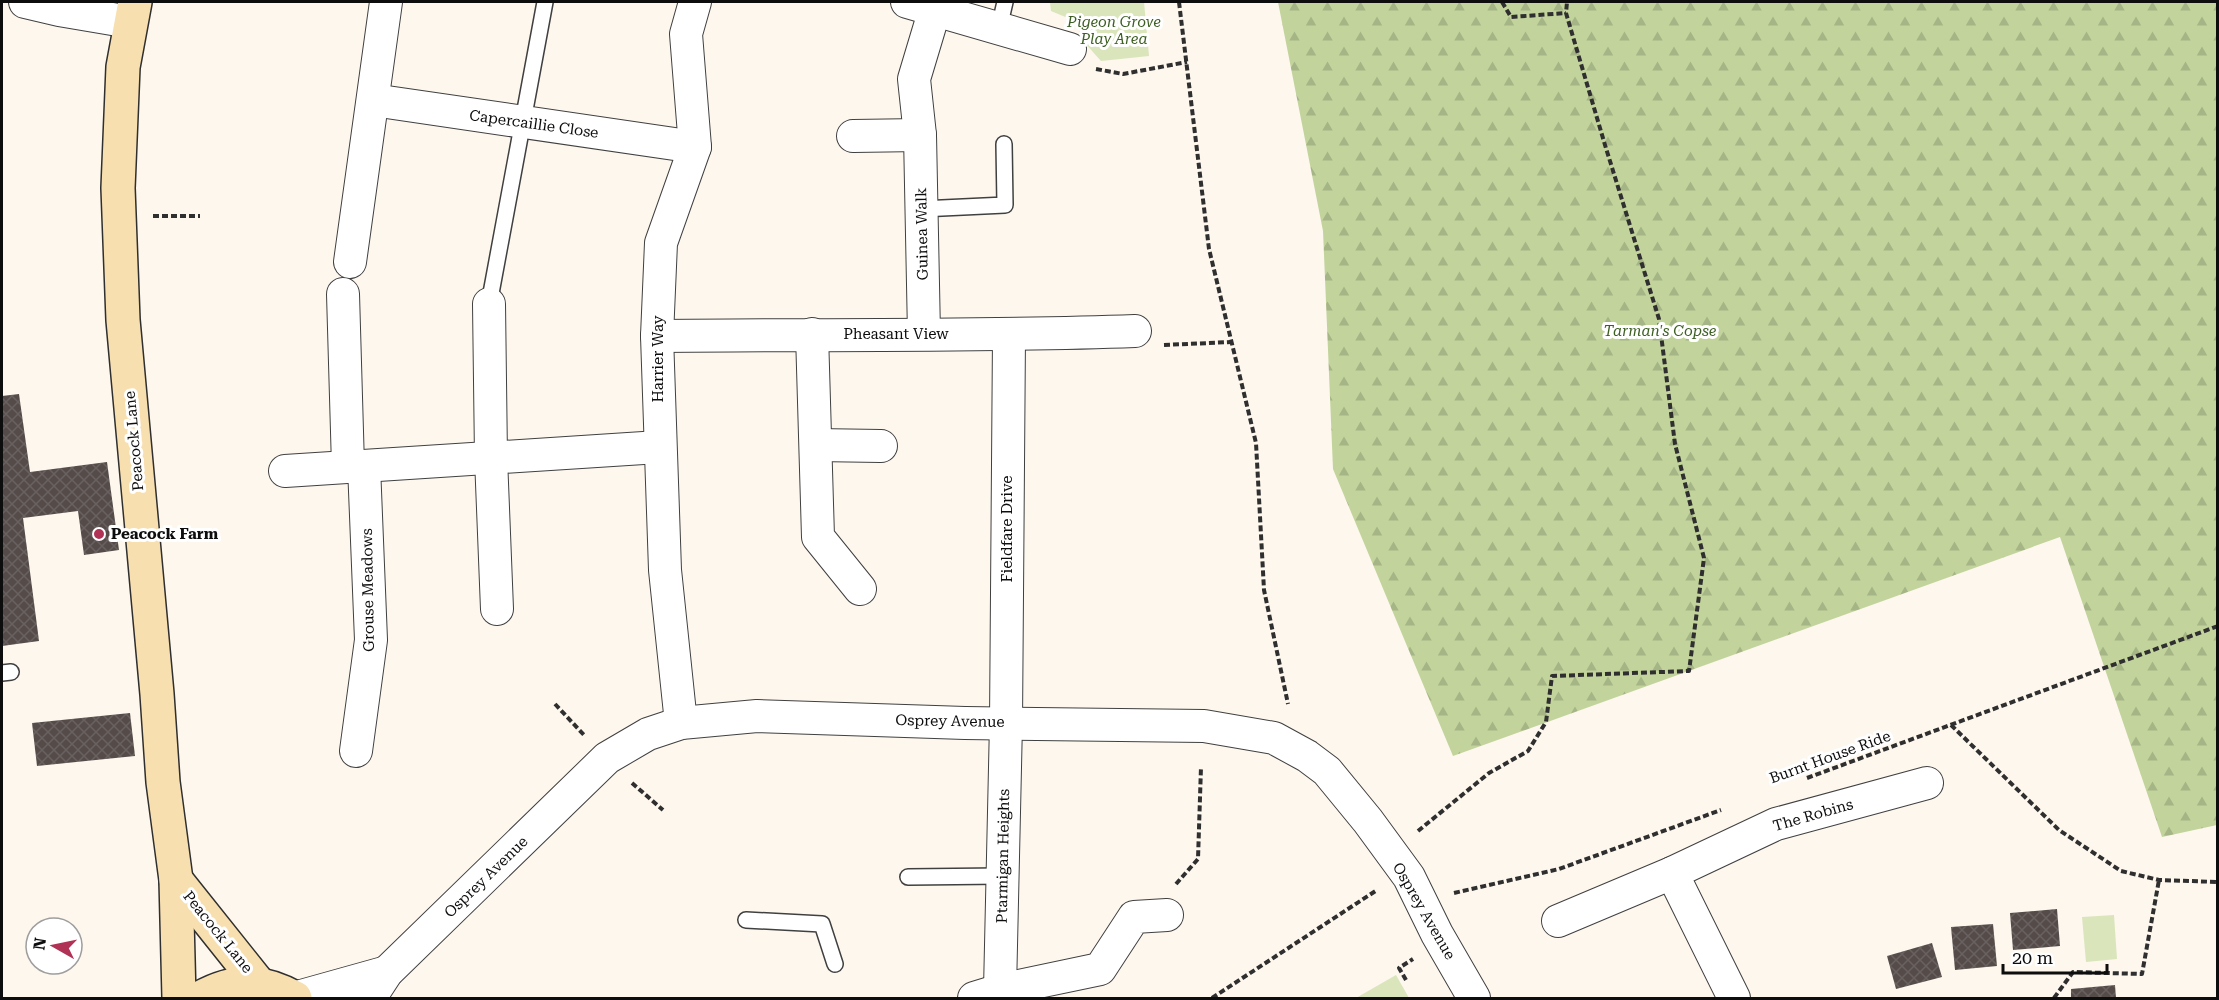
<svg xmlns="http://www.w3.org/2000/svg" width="2219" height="1000" font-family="'Roboto Serif',serif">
	<defs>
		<pattern id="forest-firs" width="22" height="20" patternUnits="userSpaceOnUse" patternTransform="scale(1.5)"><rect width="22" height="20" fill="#c2d49c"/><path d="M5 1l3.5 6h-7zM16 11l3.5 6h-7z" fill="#a6b585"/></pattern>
		<pattern id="building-cross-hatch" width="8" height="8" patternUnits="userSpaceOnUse" patternTransform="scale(1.5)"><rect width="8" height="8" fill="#554c4a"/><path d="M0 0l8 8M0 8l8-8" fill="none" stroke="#686160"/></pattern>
	</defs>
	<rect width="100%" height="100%" fill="#fdf7ee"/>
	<polygon fill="url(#forest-firs)" points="1278,2 2217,2 2217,825 2162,837 2060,537 1453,756 1333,469 1323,231"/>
	<g fill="#dae5bb">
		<polygon points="1050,2 1144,2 1149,56 1101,61 1084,42 1075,21 1051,11"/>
		<polygon points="2114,915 2117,959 2086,962 2082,917"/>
		<polygon points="1396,975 1409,998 1356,998"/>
	</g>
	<g fill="url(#building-cross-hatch)">
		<polygon points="19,394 30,472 107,462 119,550 84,555 78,511 23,518 39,641 2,646 2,396"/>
		<polygon points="130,713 135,756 37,766 32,723"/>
		<polygon points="2057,909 2060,946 2013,950 2010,913"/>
		<polygon points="1993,924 1997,966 1955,970 1951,927"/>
		<polygon points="1932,943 1942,977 1896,989 1887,956"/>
		<polygon points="2115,985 2116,998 2071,998 2071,989"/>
	</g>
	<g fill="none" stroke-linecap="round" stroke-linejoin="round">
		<defs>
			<g id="lane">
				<polyline points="999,28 1005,2"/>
				<polyline points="921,209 1005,205 1004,144"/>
				<polyline points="489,304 545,2"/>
				<polyline points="2,673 11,672"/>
				<polyline points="908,877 1002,876"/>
				<polyline points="746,920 822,924 835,964"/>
			</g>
			<g id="street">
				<polyline points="25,2 59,10 130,22"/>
				<polyline points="907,2 1070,49"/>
				<polyline points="373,100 695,147"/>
				<polyline points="853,136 920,135"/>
				<polyline points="350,262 386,2"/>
				<polyline points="343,294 348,466"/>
				<polyline points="489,304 491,458 497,609"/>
				<polyline points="812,334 818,537 860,589"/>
				<polyline points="924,334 920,135 914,79 935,9"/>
				<path d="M657,336C816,334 976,337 1135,331"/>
				<polyline points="816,445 881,446"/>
				<polyline points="285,471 659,447"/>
				<polyline points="681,723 665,570 657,336 661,243 695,147 686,34 695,2"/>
				<polyline points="356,751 371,640 364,466"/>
				<polyline points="1558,921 1672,873"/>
				<polyline points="1000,990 1006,723 1009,336"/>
				<polyline points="294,998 387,972"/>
				<polyline points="370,998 387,972 607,758 648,734 681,723 757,716 965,723 1204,726 1274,738 1307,756 1327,771 1368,821 1409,877 1437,934 1474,998"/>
				<polyline points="974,998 1000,990 1100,969 1134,917 1167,915"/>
				<polyline points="1734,998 1672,873 1776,824 1927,783"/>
			</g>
			<g id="secondary">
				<polyline points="135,2 123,67 118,188 123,320 157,694 163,782 176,880 179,998"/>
				<polyline points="176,880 259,984"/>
				<path d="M200,998C234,979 261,979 295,998"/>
			</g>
		</defs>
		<use href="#lane" stroke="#404040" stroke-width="18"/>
		<use href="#street" stroke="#404040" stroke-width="34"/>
		<use href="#secondary" stroke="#2f2f2f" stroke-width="36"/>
		<g stroke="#2f2f2f" stroke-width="4" stroke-dasharray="6 3" stroke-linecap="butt">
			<polyline points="1179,2 1209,249 1256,443 1264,590 1288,704"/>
			<polyline points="1502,2 1511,17 1566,13"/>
			<polyline points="1096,69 1123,74 1187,62"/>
			<polyline points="153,216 200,216"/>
			<polyline points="1164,345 1232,342"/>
			<polyline points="555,704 584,735"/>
			<polyline points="1951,725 2059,830 2121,871 2159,880 2218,882"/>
			<polyline points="1807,778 2218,626"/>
			<polyline points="632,783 663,810"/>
			<polyline points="1418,831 1489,773 1528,751 1546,722 1552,676 1689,671 1704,558 1675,444 1659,319 1605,145 1566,13 1567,2"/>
			<polyline points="1176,884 1198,859 1201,767"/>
			<polyline points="1454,893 1559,869 1721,810"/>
			<polyline points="1406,980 1399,968 1413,959"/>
			<polyline points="1212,998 1377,890"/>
			<polyline points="2054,998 2073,972 2142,974 2159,880"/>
		</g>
		<use href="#lane" stroke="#fff" stroke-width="15"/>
		<use href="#street" stroke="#fff" stroke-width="32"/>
		<use href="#secondary" stroke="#f8dfaf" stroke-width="33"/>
	</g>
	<circle fill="#b03255" stroke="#fff" stroke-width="2" cx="99" cy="534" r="6"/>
	<g text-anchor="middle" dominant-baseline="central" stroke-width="6" stroke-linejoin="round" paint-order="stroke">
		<g font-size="15" font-style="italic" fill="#3d5f23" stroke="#fff">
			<text x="1114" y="22">Pigeon Grove<tspan x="1114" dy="17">Play Area</tspan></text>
			<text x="1660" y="331">Tarman's Copse</text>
		</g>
		<g font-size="15" fill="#0d0d0d" stroke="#fff">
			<text transform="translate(534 124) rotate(8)">Capercaillie Close</text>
			<text transform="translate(922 234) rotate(-91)">Guinea Walk</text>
			<text x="896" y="334">Pheasant View</text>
			<text transform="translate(658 359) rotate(-90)">Harrier Way</text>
			<text transform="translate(134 441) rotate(-95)">Peacock Lane</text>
			<text transform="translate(1007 529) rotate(-90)">Fieldfare Drive</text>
			<text transform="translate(368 590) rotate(-91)">Grouse Meadows</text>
			<text transform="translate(950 721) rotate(1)">Osprey Avenue</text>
			<text transform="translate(1830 757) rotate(-20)">Burnt House Ride</text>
			<text transform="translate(1813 815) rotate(-16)">The Robins</text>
			<text transform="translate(1003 856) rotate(-89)">Ptarmigan Heights</text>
			<text transform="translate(486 877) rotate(-44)">Osprey Avenue</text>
			<text transform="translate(1424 911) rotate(60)">Osprey Avenue</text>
			<text transform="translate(218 932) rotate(51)">Peacock Lane</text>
		</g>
		<g font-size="15" font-weight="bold" fill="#0d0d0d" stroke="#fff" text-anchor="start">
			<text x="111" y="534">Peacock Farm</text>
		</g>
	</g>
	<rect width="2219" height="1000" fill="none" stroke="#0d0d0d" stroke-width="6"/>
	<g transform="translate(54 946) rotate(279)"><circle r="28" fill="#ffffff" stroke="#9e9e9e" stroke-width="1.5"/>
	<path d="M0-4.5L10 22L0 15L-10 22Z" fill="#b03255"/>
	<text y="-9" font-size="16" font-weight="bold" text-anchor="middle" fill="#0d0d0d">N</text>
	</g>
	<path d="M2003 964v9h104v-9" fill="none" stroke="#0d0d0d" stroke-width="3"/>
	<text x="2012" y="964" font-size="18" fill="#0d0d0d" stroke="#ffffff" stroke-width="4.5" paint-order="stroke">20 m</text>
</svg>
